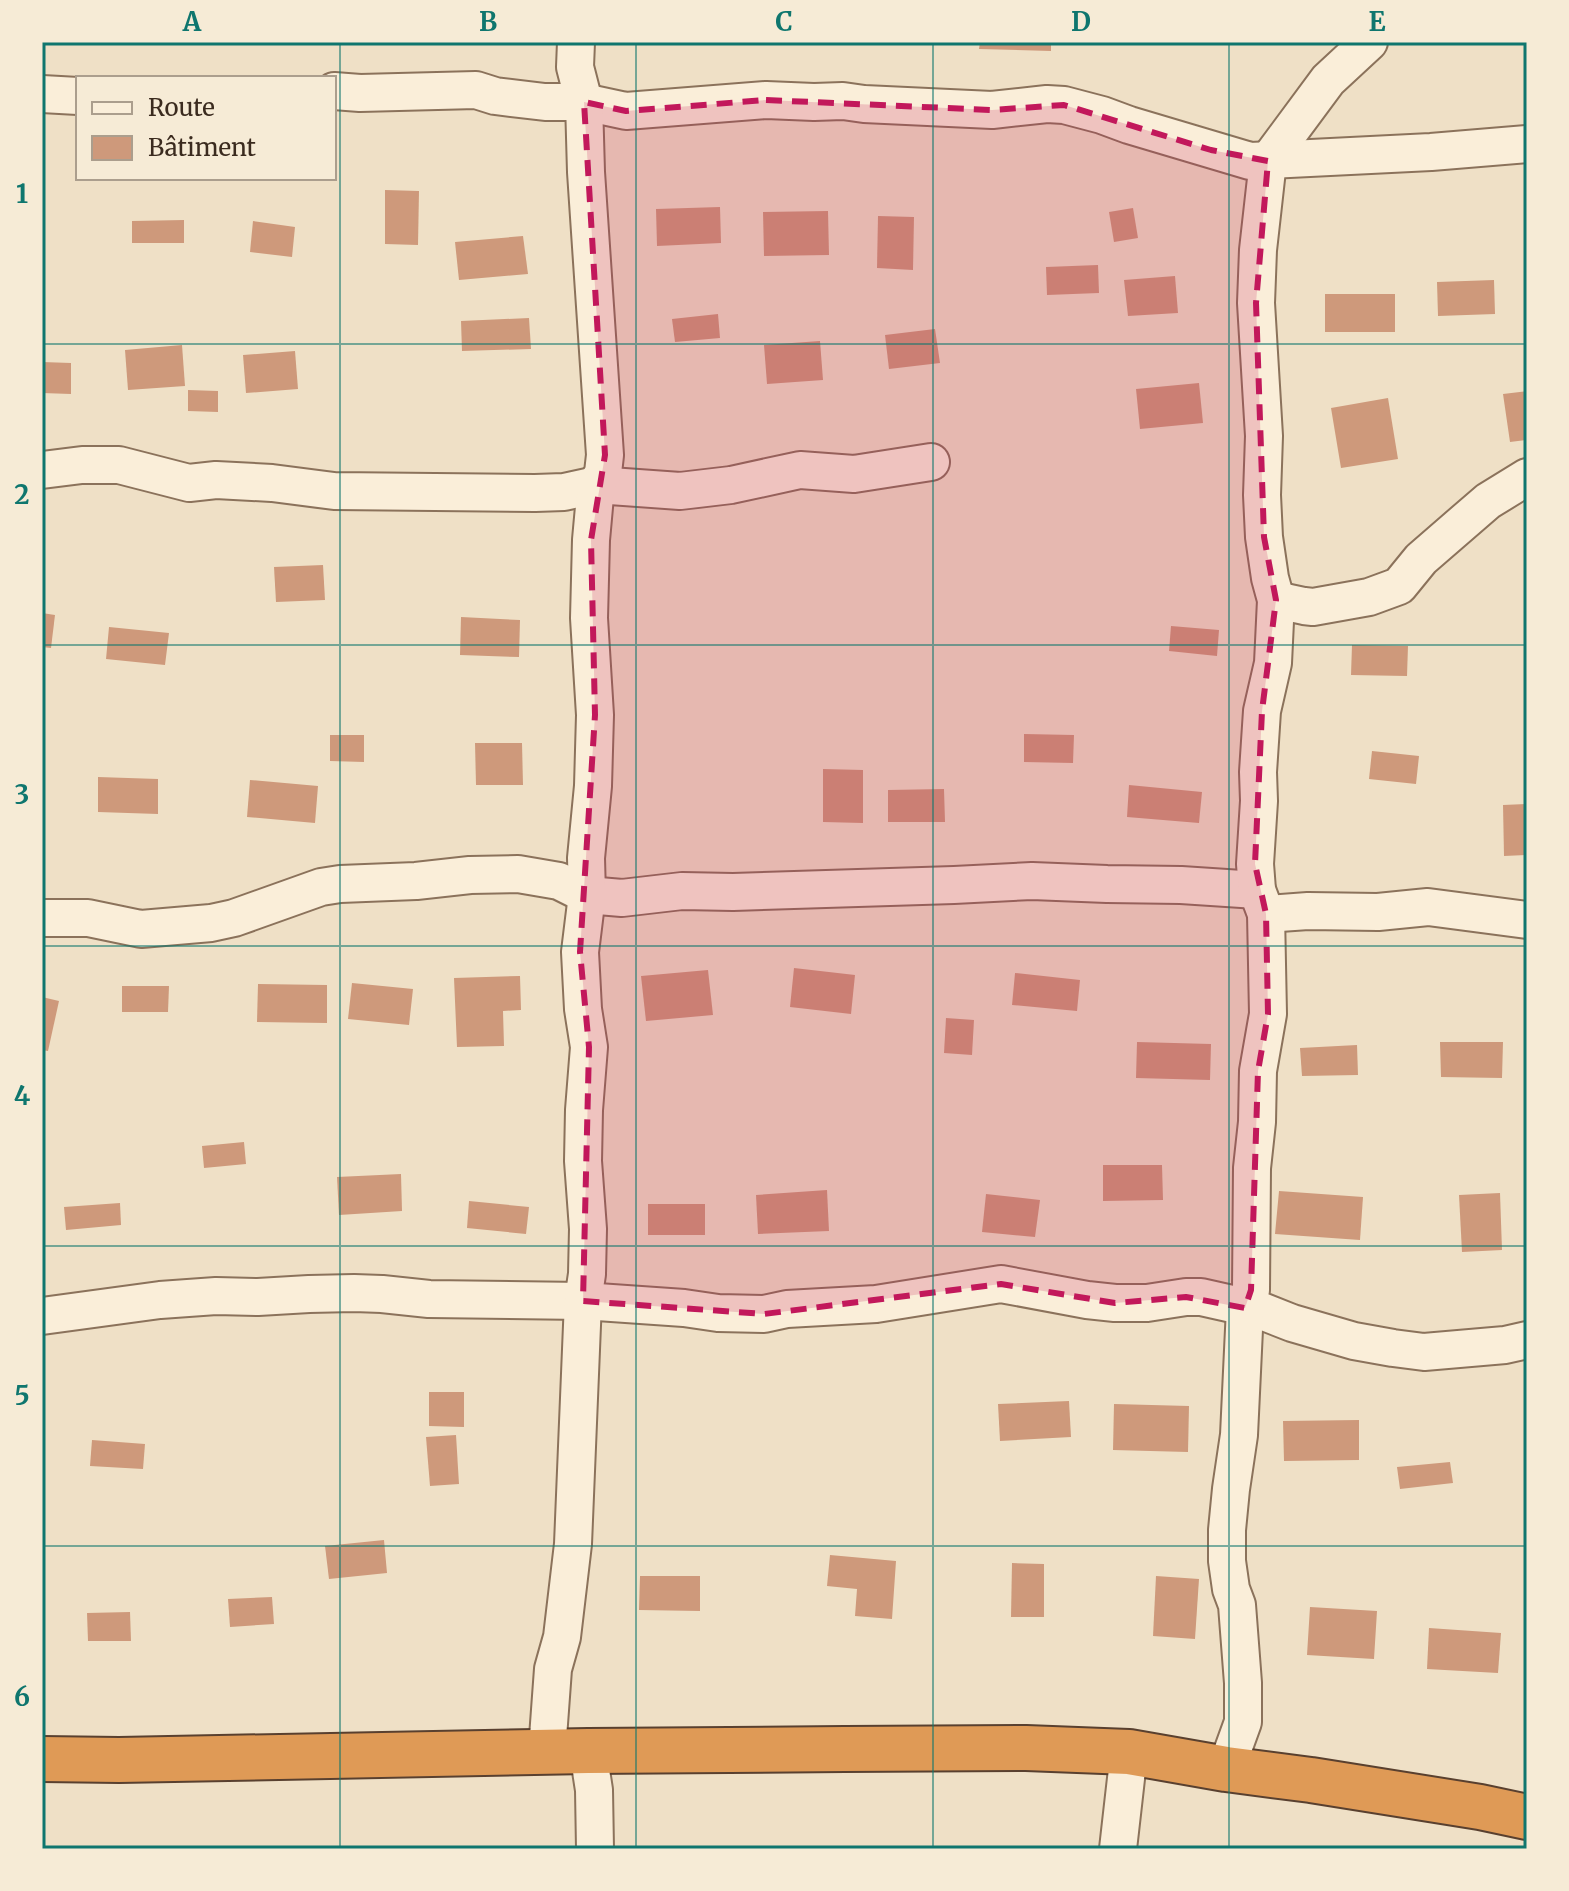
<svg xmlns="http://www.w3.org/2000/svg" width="1569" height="1891" font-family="Merriweather,serif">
	<rect width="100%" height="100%" fill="#efe0c6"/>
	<g fill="#ce997b">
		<polygon points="980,42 1051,42 1051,51 979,49"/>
		<polygon points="385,190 419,191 418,245 385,244"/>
		<polygon points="720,207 721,243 657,246 656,209"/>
		<polygon points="1133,208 1138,238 1114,242 1109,212"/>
		<polygon points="828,211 829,255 764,256 763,212"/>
		<polygon points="878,216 914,217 913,270 877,268"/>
		<polygon points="184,220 184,243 132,243 132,221"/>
		<polygon points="253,221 295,227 292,257 250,252"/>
		<polygon points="523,236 528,274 459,280 455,242"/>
		<polygon points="1098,265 1099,293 1047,295 1046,267"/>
		<polygon points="1175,276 1178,313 1128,316 1124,280"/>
		<polygon points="1494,280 1495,314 1438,316 1437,282"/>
		<rect x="1325" y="294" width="70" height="38"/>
		<polygon points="718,314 720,338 675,342 672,319"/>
		<polygon points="529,318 531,349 462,351 461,321"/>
		<polygon points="935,329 940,363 889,369 885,335"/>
		<polygon points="820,341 823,380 767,384 764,345"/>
		<polygon points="182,345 185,386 128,390 125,350"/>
		<polygon points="295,351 298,389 246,393 243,355"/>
		<polygon points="42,362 71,363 71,394 42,393"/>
		<polygon points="1199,383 1203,423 1140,429 1136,389"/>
		<polygon points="188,390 218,391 218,412 188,411"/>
		<polygon points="1527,391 1527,440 1510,442 1503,394"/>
		<polygon points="1388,398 1398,459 1341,468 1331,408"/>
		<polygon points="323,565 325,600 276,602 274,567"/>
		<polygon points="42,613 55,615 51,648 42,647"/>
		<polygon points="461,617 520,620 519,657 460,655"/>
		<polygon points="1171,626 1219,630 1217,656 1169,651"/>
		<polygon points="109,627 169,633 165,665 106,659"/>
		<polygon points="1352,645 1408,646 1407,676 1351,675"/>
		<polygon points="1024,734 1074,735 1073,763 1024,762"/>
		<polygon points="330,735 364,735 364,762 330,761"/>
		<polygon points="475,743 522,743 523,785 476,785"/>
		<polygon points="1372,751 1419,756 1416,784 1369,779"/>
		<polygon points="823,769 863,770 863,823 823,822"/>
		<polygon points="98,777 158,779 158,814 98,812"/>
		<polygon points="250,780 318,786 315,823 247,817"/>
		<polygon points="1129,785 1202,792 1199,823 1127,817"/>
		<polygon points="944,789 945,822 888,822 888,790"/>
		<polygon points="1527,804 1527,855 1504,856 1503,805"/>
		<polygon points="794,968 855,975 851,1014 790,1007"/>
		<polygon points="708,970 713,1015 646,1021 641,976"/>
		<polygon points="1015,973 1080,980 1077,1011 1012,1005"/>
		<polygon points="520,976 521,1010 503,1011 504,1046 457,1047 454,978"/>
		<polygon points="352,983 413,989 409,1025 348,1019"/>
		<polygon points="258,984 327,985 327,1023 257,1022"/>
		<polygon points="122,986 169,986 168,1012 122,1012"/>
		<polygon points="42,997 59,1001 48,1051 42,1050"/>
		<polygon points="946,1018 974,1020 972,1055 944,1053"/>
		<polygon points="1137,1042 1211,1044 1210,1080 1136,1078"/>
		<polygon points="1440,1042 1503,1042 1502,1078 1441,1077"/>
		<polygon points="1357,1045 1358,1075 1302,1076 1300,1048"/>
		<polygon points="244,1142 246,1164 204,1168 202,1146"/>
		<polygon points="1103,1165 1162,1165 1163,1200 1103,1201"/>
		<polygon points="401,1174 402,1211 339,1215 337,1177"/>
		<polygon points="827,1190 829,1231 758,1234 756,1195"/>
		<polygon points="1279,1191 1363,1197 1360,1240 1275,1234"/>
		<polygon points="1500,1193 1502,1250 1462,1252 1459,1195"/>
		<polygon points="986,1194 1040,1200 1035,1237 982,1232"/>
		<polygon points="469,1201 529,1207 526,1234 467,1228"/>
		<polygon points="120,1203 121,1225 66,1230 64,1207"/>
		<rect x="648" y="1204" width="57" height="31"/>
		<polygon points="429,1392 464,1392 464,1427 429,1426"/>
		<polygon points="1069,1401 1071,1437 1000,1441 998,1404"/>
		<polygon points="1114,1404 1189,1406 1188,1452 1113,1450"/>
		<polygon points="1359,1420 1359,1460 1284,1461 1283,1421"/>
		<polygon points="456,1435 459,1484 430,1486 426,1437"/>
		<polygon points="92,1440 145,1444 143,1469 90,1466"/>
		<polygon points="1450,1462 1453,1483 1400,1489 1397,1467"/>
		<polygon points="384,1540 387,1573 329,1579 325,1546"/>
		<polygon points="830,1555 896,1561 892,1619 855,1616 857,1589 827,1586"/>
		<polygon points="1012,1563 1044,1564 1044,1617 1011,1617"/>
		<polygon points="640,1576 700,1576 700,1611 639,1610"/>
		<polygon points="1156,1576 1199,1579 1195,1639 1153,1636"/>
		<polygon points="272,1597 274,1624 230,1627 228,1599"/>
		<polygon points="1310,1607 1377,1611 1374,1659 1307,1655"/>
		<polygon points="130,1612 131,1641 88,1641 87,1613"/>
		<polygon points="1429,1628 1501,1633 1498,1673 1427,1669"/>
	</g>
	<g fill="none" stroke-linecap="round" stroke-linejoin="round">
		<defs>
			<g id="street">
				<polyline points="334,91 360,93 476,90 495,96 545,102 584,102 626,111 766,100 814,102 843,101 864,104 992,110 1047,104 1064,105 1102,115 1129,125 1250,161 1431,152 1527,144"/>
				<polyline points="42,94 78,96"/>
				<polyline points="42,470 82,465 119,465 189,483 216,480 272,483 334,491 535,493 564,492 596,485 680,491 731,485 800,470 854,474 931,462"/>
				<polyline points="1276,600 1304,606 1313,607 1369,597 1399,586 1421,559 1488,501 1527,477"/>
				<polyline points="1266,914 1308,911 1378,912 1428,907 1527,920"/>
				<polyline points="42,918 88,918 141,929 211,923 234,918 321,887 340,884 416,881 470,875 518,874 559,881 587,895 622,898 682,891 733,892 954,885 1032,881 1107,884 1181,885 1257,890"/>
				<polyline points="42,1316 160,1300 216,1296 258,1297 309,1294 354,1293 382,1294 429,1299 583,1301 684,1308 718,1313 764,1314 787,1309 876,1304 1001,1284 1087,1300 1115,1303 1147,1303 1186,1297 1201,1297 1259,1310 1292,1323 1354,1341 1393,1348 1424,1352 1505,1345 1527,1340"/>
				<polyline points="547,1751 553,1669 562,1637 573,1544 583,1301 587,1274 588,1229 583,1161 584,1110 589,1047 583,1009 580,952 587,895 586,858 593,786 595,715 589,618 591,540 596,485 603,473 605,455 586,172 584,102 575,67 576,42"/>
				<polyline points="588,1751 594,1790 595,1849"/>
				<polyline points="1226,1769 1243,1722 1243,1683 1237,1605 1231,1589 1227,1561 1227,1530 1231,1489 1239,1435 1245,1308 1251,1290 1252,1168 1257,1122 1258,1071 1268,1014 1266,914 1257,890 1255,864 1259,801 1258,772 1262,711 1273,663 1276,600 1270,578 1264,537 1262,495 1264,436 1256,303 1258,250 1268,161 1328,80 1369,42"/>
				<polyline points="1118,1849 1129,1752"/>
			</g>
			<polyline id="highway" points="42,1759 119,1760 588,1751 845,1749 1026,1748 1129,1752 1226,1769 1311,1780 1480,1807 1527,1817"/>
		</defs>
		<use href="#street" stroke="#8b725b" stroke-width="40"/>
		<use href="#highway" stroke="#59402f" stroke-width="48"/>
		<use href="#street" stroke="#faeed9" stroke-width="36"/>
		<use href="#highway" stroke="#df9a56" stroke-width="44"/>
	</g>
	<path fill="#c2185b" fill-opacity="0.2" stroke="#c2185b" stroke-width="6" stroke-dasharray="16 10" stroke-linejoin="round" d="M766,100L992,110L1064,105L1211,150L1268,161L1256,303L1264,537L1276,600L1262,711L1255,864L1266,914L1268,1014L1258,1071L1251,1290L1245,1308L1186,1297L1115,1303L1001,1284L764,1314L583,1301L589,1047L580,952L595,715L591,540L605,455L584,102L626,111Z"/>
	<path fill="none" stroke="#0f766e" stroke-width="2" stroke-opacity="0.55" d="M340,42V1849M636,42V1849M933,42V1849M1229,42V1849M42,344H1527M42,645H1527M42,946H1527M42,1246H1527M42,1546H1527"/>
	<rect width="1569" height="1891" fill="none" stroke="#f6ebd6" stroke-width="88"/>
	<rect x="76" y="76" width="260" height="104" fill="#f6ebd6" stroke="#ab9e8d" stroke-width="2"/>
	<rect x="92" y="102" width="40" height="12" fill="#faeed9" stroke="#ab9e8d" stroke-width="2"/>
	<text x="148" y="116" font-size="24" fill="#3b2b1f">Route</text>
	<rect x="92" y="136" width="40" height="24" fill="#ce997b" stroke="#ab9e8d" stroke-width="2"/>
	<text x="148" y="156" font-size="24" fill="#3b2b1f">Bâtiment</text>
	<rect x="44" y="44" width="1481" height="1803" fill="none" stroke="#0f766e" stroke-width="3"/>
	<g font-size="26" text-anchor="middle" font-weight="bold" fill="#0f766e">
		<text x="192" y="31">A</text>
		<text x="488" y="31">B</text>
		<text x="784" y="31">C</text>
		<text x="1081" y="31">D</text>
		<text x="1377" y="31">E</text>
		<text x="22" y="203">1</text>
		<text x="22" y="504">2</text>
		<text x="22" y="804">3</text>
		<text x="22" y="1105">4</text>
		<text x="22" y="1405">5</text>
		<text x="22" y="1706">6</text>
	</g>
</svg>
